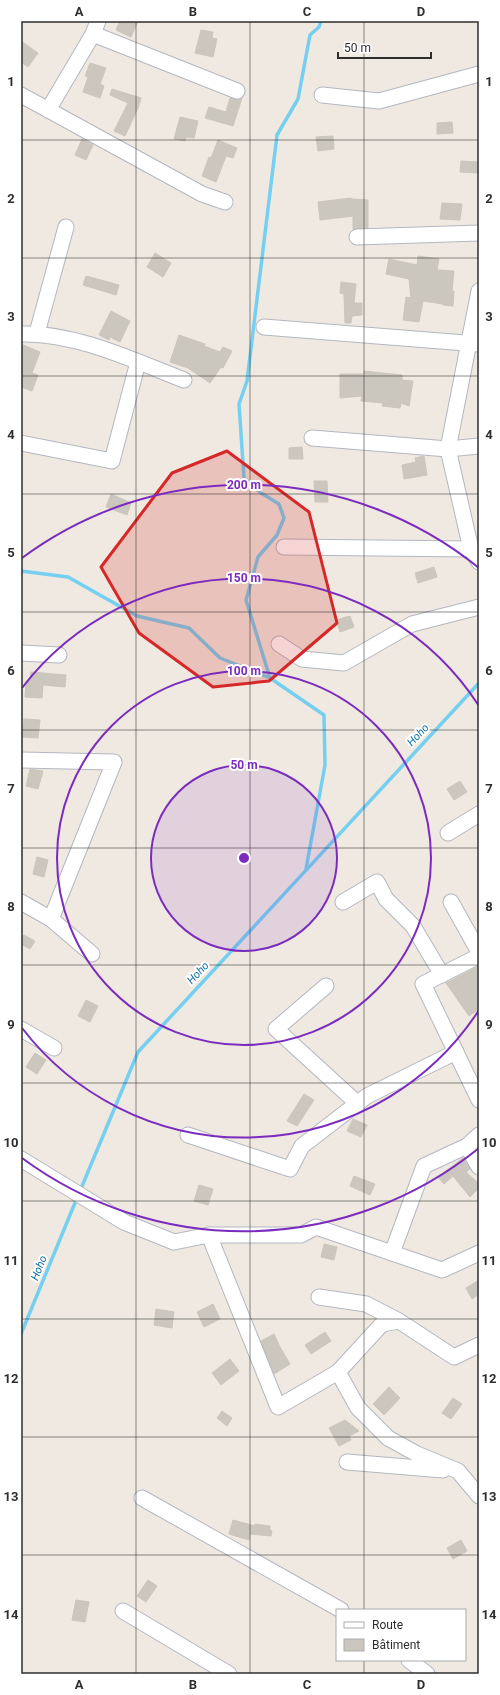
<svg xmlns="http://www.w3.org/2000/svg" width="500" height="1695" font-family="Roboto,sans-serif">
	<rect width="100%" height="100%" fill="#efe9e1"/>
	<g fill="none" stroke-linecap="round" stroke-linejoin="round">
		<g stroke="#75cff0" stroke-width="3.5">
			<polyline points="21,571 68,577 137,616 189,628 220,658 270,678 324,715 325,765 306,869"/>
			<polyline points="270,678 246,600 258,557 277,535 284,518 279,504 261,493 244,478 239,404 247,381 277,135 298,99 310,35 319,27 321,21"/>
			<polyline points="80,1191 138,1052 479,683"/>
			<polyline points="21,1334 77,1198"/>
		</g>
	</g>
	<g fill="#cbc7bf" stroke="#cbc5ba">
		<polygon points="120,21 138,21 131,37 116,30"/>
		<polygon points="201,30 213,32 212,38 217,39 213,57 195,53"/>
		<polygon points="21,41 38,53 28,67 21,62"/>
		<polygon points="90,63 106,68 100,84 104,86 100,98 83,92 88,77 85,76"/>
		<polygon points="112,89 141,98 138,108 125,136 114,131 128,103 110,95"/>
		<polygon points="230,98 238,100 242,98 233,126 205,118 209,107 226,112"/>
		<polygon points="180,117 198,121 194,138 186,137 185,141 174,139"/>
		<polygon points="452,122 453,133 437,134 437,123"/>
		<polygon points="333,136 334,149 318,151 316,137"/>
		<polygon points="82,139 93,145 86,160 75,155"/>
		<polygon points="218,140 237,148 233,158 226,156 216,182 202,176 209,157 211,158"/>
		<polygon points="461,161 479,162 479,173 460,172"/>
		<polygon points="351,198 351,199 368,200 368,228 353,229 353,216 320,220 318,202"/>
		<polygon points="442,203 462,204 460,220 440,219"/>
		<polygon points="155,253 171,263 163,277 147,267"/>
		<polygon points="418,256 439,259 437,270 454,271 452,291 454,291 453,306 443,305 443,304 423,301 419,322 403,320 406,297 411,298 409,279 386,274 389,259 417,265"/>
		<polygon points="86,276 119,285 116,295 83,285"/>
		<polygon points="341,282 356,284 354,303 362,303 362,315 352,316 351,323 345,323 344,294 340,293"/>
		<polygon points="111,311 130,321 120,342 110,337 109,340 99,335"/>
		<polygon points="179,335 205,344 204,346 220,352 223,347 232,351 223,368 221,367 210,383 188,368 170,362"/>
		<polygon points="21,344 40,352 32,373 38,375 32,391 21,387"/>
		<polygon points="364,371 402,375 402,380 413,381 409,406 401,403 400,408 382,406 383,403 361,401 362,396 340,398 340,374 364,374"/>
		<polygon points="302,447 303,459 289,459 289,448"/>
		<polygon points="424,456 427,475 404,479 402,465 416,462 415,458"/>
		<polygon points="314,481 327,481 328,502 315,502"/>
		<polygon points="111,494 131,503 127,515 106,507"/>
		<polygon points="434,567 437,577 418,583 415,573"/>
		<polygon points="350,616 354,627 340,632 336,620"/>
		<polygon points="31,672 66,675 65,687 43,685 42,698 25,697 26,681 30,681"/>
		<polygon points="24,719 40,720 38,738 23,737"/>
		<polygon points="30,769 43,771 38,789 26,786"/>
		<polygon points="460,781 467,792 454,800 447,789"/>
		<polygon points="37,857 48,860 44,877 33,874"/>
		<polygon points="24,935 35,941 30,949 21,944 21,940"/>
		<polygon points="479,966 479,1009 469,1016 446,983"/>
		<polygon points="86,1000 98,1006 90,1022 78,1016"/>
		<polygon points="35,1053 46,1060 37,1074 26,1067"/>
		<polygon points="304,1094 314,1100 297,1126 287,1121"/>
		<polygon points="353,1119 367,1125 361,1137 347,1131"/>
		<polygon points="463,1158 470,1169 466,1172 479,1184 479,1188 470,1197 453,1176 444,1184 438,1177"/>
		<polygon points="354,1176 375,1184 370,1195 350,1186"/>
		<polygon points="199,1185 213,1189 208,1205 194,1201"/>
		<polygon points="324,1244 337,1247 334,1260 321,1257"/>
		<polygon points="479,1280 479,1294 472,1299 466,1288"/>
		<polygon points="213,1304 220,1319 204,1327 197,1312"/>
		<polygon points="156,1309 174,1312 172,1328 154,1325"/>
		<polygon points="325,1332 331,1341 311,1354 305,1345"/>
		<polygon points="274,1334 280,1347 290,1364 274,1374 261,1341"/>
		<polygon points="230,1359 239,1371 221,1385 212,1373"/>
		<polygon points="389,1387 400,1398 384,1415 373,1404"/>
		<polygon points="453,1398 462,1404 451,1419 442,1413"/>
		<polygon points="222,1411 232,1418 227,1426 217,1418"/>
		<polygon points="345,1420 359,1431 349,1436 351,1440 339,1446 329,1428"/>
		<polygon points="233,1520 255,1526 255,1524 270,1526 270,1530 272,1531 271,1536 250,1534 249,1540 229,1534"/>
		<polygon points="461,1540 467,1551 453,1559 447,1548"/>
		<polygon points="148,1580 157,1586 146,1602 137,1596"/>
		<polygon points="76,1600 89,1602 85,1622 72,1620"/>
	</g>
	<g fill="none" stroke-linecap="round" stroke-linejoin="round">
		<defs>
			<g id="minor">
				<polyline points="93,34 237,91"/>
				<polyline points="21,95 202,194 225,202"/>
				<polyline points="322,95 379,101 479,74"/>
				<polyline points="48,110 93,34 98,21"/>
				<polyline points="357,237 479,233"/>
				<polyline points="479,291 448,449 471,549 479,562"/>
				<polyline points="264,327 478,344"/>
				<polyline points="37,333 66,227"/>
				<path d="M21,334C74,332 135,361 184,380"/>
				<polyline points="312,438 448,449 479,446"/>
				<polyline points="21,443 112,461 138,362"/>
				<polyline points="284,547 471,549"/>
				<polyline points="279,644 302,659 344,663 412,624 479,607"/>
				<polyline points="21,653 59,655"/>
				<polyline points="21,760 114,762 51,919"/>
				<polyline points="448,833 479,814"/>
				<polyline points="21,902 51,919 92,954"/>
				<polyline points="343,902 377,882 386,899 413,926 442,975"/>
				<polyline points="451,902 479,952"/>
				<polyline points="479,956 423,984 479,1100"/>
				<polyline points="326,986 276,1029 358,1104"/>
				<polyline points="21,1029 54,1048"/>
				<polyline points="188,1135 290,1169 302,1146 367,1096 456,1052"/>
				<polyline points="467,1146 479,1167"/>
				<polyline points="21,1159 124,1222 174,1242 209,1235 278,1407 338,1372 382,1324 399,1321 454,1357 479,1345"/>
				<polyline points="209,1235 301,1235 316,1227 442,1270 479,1253"/>
				<polyline points="392,1253 424,1166 467,1146 479,1135"/>
				<polyline points="319,1297 366,1304 399,1321"/>
				<polyline points="338,1372 358,1408 388,1438 417,1454 458,1471 479,1496"/>
				<polyline points="347,1462 443,1470"/>
				<polyline points="142,1498 341,1610"/>
				<polyline points="123,1611 229,1674"/>
				<polyline points="409,1660 427,1674"/>
			</g>
		</defs>
		<use href="#minor" stroke="#b4b7c1" stroke-width="17"/>
		<use href="#minor" stroke="#fff" stroke-width="15"/>
	</g>
	<path fill="#d62828" fill-opacity="0.2" stroke="#d62828" stroke-width="3" stroke-linejoin="round" d="M227,451L309,512L337,623L269,681L213,687L139,633L101,567L172,473Z"/>
	<path fill="none" stroke="#2e2e2e" stroke-width="1" stroke-opacity="0.55" d="M136,21V1674M250,21V1674M364,21V1610M21,140H479M21,258H479M21,376H479M21,494H479M21,612H479M21,730H479M21,848H479M21,965H479M21,1083H479M21,1201H479M21,1319H479M21,1437H479M21,1555H479M364,1660V1674"/>
	<circle cx="244" cy="858" r="93" fill="#7b2cbf" fill-opacity=".12"/>
	<g fill="none" stroke="#7b2cbf" stroke-width="2">
		<circle cx="244" cy="858" r="93"/>
		<circle cx="244" cy="858" r="187"/>
		<path d="M479 1010A280 280 0 0 1 22 1028M22 688A280 280 0 0 1 479 706"/>
		<path d="M479 1148A373 373 0 0 1 22 1158M22 558A373 373 0 0 1 479 568"/>
	</g>
	<g text-anchor="middle" dominant-baseline="central" stroke-width="4" stroke-linejoin="round" paint-order="stroke">
		<g font-size="11" font-style="italic" fill="#0d6fa3" stroke="#fff">
			<text transform="translate(418 735) rotate(-47)">Hoho</text>
			<text transform="translate(198 973) rotate(-47)">Hoho</text>
			<text transform="translate(39 1268) rotate(-68)">Hoho</text>
		</g>
	</g>
	<circle cx="244" cy="858" r="6" fill="#7b2cbf" stroke="#fff" stroke-width="2"/>
	<g font-size="12" text-anchor="middle" font-weight="bold" fill="#7b2cbf" stroke="#fff" stroke-width="4" stroke-linejoin="round" paint-order="stroke">
		<text x="244" y="489">200 m</text>
		<text x="244" y="582">150 m</text>
		<text x="244" y="675">100 m</text>
		<text x="244" y="769">50 m</text>
	</g>
	<rect width="500" height="1695" fill="none" stroke="#ffffff" stroke-width="44"/>
	<rect x="336" y="1609" width="130" height="52" fill="#ffffff" stroke="#ababab"/>
	<rect x="344" y="1622" width="20" height="6" fill="#ffffff" stroke="#ababab"/>
	<text x="372" y="1629" font-size="12" fill="#2e2e2e">Route</text>
	<rect x="344" y="1639" width="20" height="12" fill="#cbc7bf" stroke="#ababab"/>
	<text x="372" y="1649" font-size="12" fill="#2e2e2e">Bâtiment</text>
	<path d="M338 52v6h93v-6" fill="none" stroke="#2e2e2e" stroke-width="2"/>
	<text x="344" y="52" font-size="12" fill="#2e2e2e" stroke="#ffffff" stroke-width="3" paint-order="stroke">50 m</text>
	<rect x="22" y="22" width="456" height="1651" fill="none" stroke="#2e2e2e" stroke-width="1.5"/>
	<g font-size="13" text-anchor="middle" font-weight="bold" fill="#2e2e2e">
		<text x="79" y="16">A</text>
		<text x="193" y="16">B</text>
		<text x="307" y="16">C</text>
		<text x="421" y="16">D</text>
		<text x="11" y="86">1</text>
		<text x="489" y="86">1</text>
		<text x="11" y="203">2</text>
		<text x="489" y="203">2</text>
		<text x="11" y="321">3</text>
		<text x="489" y="321">3</text>
		<text x="11" y="439">4</text>
		<text x="489" y="439">4</text>
		<text x="11" y="557">5</text>
		<text x="489" y="557">5</text>
		<text x="11" y="675">6</text>
		<text x="489" y="675">6</text>
		<text x="11" y="793">7</text>
		<text x="489" y="793">7</text>
		<text x="11" y="911">8</text>
		<text x="489" y="911">8</text>
		<text x="11" y="1029">9</text>
		<text x="489" y="1029">9</text>
		<text x="11" y="1147">10</text>
		<text x="489" y="1147">10</text>
		<text x="11" y="1265">11</text>
		<text x="489" y="1265">11</text>
		<text x="11" y="1383">12</text>
		<text x="489" y="1383">12</text>
		<text x="11" y="1501">13</text>
		<text x="489" y="1501">13</text>
		<text x="11" y="1619">14</text>
		<text x="489" y="1619">14</text>
		<text x="79" y="1689">A</text>
		<text x="193" y="1689">B</text>
		<text x="307" y="1689">C</text>
		<text x="421" y="1689">D</text>
	</g>
</svg>
